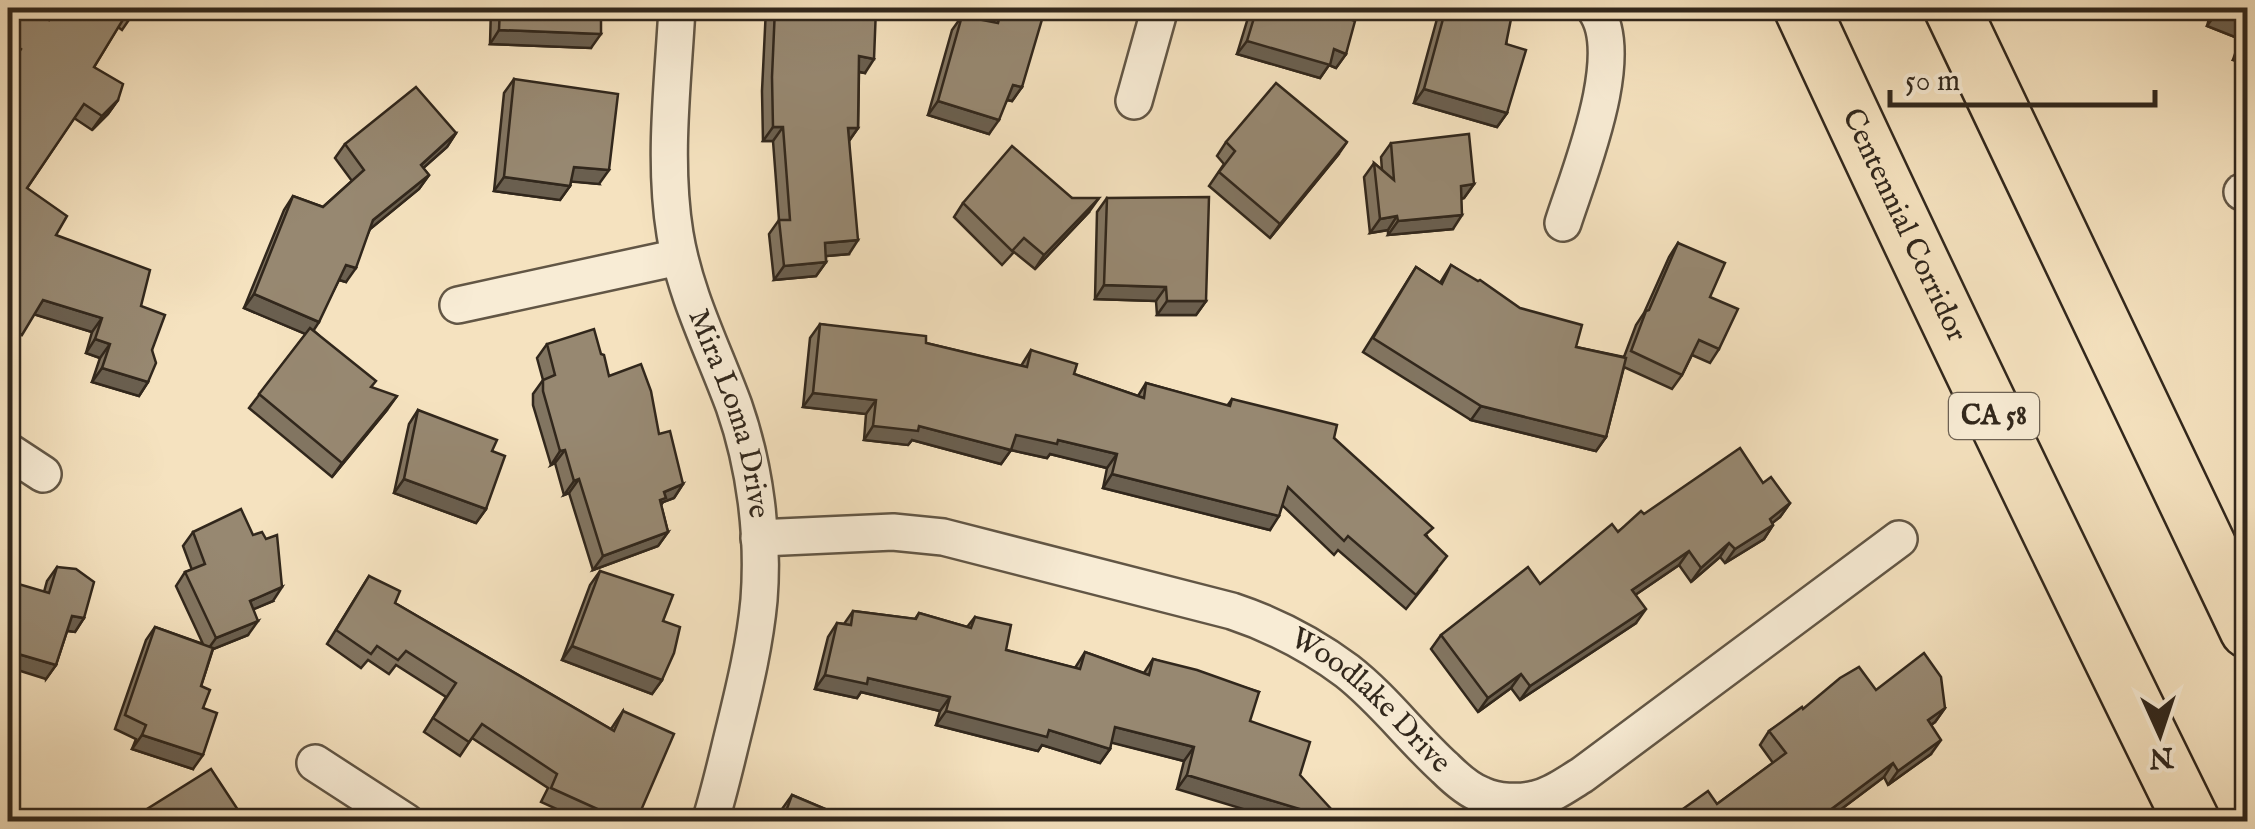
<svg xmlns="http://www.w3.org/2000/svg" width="2255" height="829" font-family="'IM FELL English',serif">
	<rect width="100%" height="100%" fill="#f5e2bf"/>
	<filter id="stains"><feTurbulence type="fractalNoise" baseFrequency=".002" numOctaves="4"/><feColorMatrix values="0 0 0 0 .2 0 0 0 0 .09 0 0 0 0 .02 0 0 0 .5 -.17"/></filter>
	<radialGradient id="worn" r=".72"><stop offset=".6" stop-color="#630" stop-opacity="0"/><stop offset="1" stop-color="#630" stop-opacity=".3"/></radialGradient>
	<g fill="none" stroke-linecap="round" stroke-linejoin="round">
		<defs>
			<g id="minor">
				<path id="s1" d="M677,8C673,83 663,160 675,234C685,295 713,349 734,406C755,466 764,536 759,600C755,643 745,685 735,726C727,758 720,790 710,822"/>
				<polyline points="1134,101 1160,8"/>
				<polyline points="2242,192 2248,192"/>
				<path d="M1563,223C1579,173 1629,53 1594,8"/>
				<polyline points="458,305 679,257"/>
				<polyline points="8,451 43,474"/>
				<path id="s2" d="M759,538L893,532L943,537L1232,611C1274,625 1311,644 1347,671C1383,699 1411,737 1445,768C1455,778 1468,790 1482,795C1497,802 1519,803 1535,799C1553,795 1567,784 1582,775L1899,539"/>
				<polyline points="315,763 406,822"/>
			</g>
			<g id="motorway">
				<path id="s3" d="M1802,8C1928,281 2059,552 2192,822"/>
				<polyline points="1952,8 2248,630"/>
			</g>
		</defs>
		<use href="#minor" stroke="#625645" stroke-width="40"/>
		<use href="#motorway" stroke="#31271c" stroke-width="60"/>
		<use href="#minor" stroke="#f8ecd5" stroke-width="35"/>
		<use href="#motorway" stroke="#f5e2bf" stroke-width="55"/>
	</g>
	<g fill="#827561" stroke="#31271c" stroke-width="2.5">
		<polygon points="55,8 137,8 122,30 118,27 94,67 118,100 108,114 92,130 74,118 27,188 56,235 141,306 152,350 148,382 139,396 92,382 100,358 86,353 92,332 34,314 12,349 8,346 8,68 11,63 8,61 8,19 48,19"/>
		<polygon points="491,8 601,8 591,48 490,44"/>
		<polygon points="766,8 876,8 865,73 859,72 858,128 849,141 849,254 826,256 826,262 816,276 774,280 769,234 779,220 773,141 763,141 762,91"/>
		<polygon points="1000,8 1015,8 1022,87 1012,101 1007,100 989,134 928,115 952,30 962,16 992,22 993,18"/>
		<polygon points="1251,8 1347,8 1344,17 1346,54 1336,68 1329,65 1320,78 1237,54"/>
		<polygon points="1440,8 1506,8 1507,113 1497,127 1414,103"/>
		<polygon points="2212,8 2248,8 2248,64 2233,60 2240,39 2207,26"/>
		<polygon points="514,79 599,184 571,181 570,186 560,200 494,191 504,93"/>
		<polygon points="456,133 447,147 423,168 429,175 419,189 370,229 346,282 339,280 313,330 372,387 387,410 332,477 249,408 306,334 244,308 284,210 293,196 323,207 352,181 335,158 345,144"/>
		<polygon points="1226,142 1338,155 1270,238 1209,186 1224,164 1217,156"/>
		<polygon points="1391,143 1474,184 1464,198 1461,199 1453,229 1388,235 1388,230 1370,233 1364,177 1374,163 1382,170 1381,157"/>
		<polygon points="1072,198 1089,212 1035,269 1014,252 1002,265 954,217 963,203"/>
		<polygon points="1107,198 1206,301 1196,315 1157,315 1156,301 1095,299 1097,212"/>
		<polygon points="1678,243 1710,297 1719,349 1710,363 1692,355 1682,375 1672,389 1624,367 1606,437 1596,451 1471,420 1363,352 1416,267 1440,283 1451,265 1576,347 1624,357 1636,325 1644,313 1669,257"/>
		<polygon points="820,324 926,343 1021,366 1031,350 1074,374 1138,396 1146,383 1227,406 1232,399 1334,438 1427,536 1437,570 1406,609 1338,550 1334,555 1282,505 1270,530 1103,488 1107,468 1050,454 1047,458 1011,450 1001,464 912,440 908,445 864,440 866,414 803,407 810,338"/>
		<polygon points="547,344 609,376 659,434 683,484 674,498 663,502 661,505 668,532 658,546 593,570 569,493 564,495 555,463 551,465 533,405 533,394 543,380 537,358"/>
		<polygon points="418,410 492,451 486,509 476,523 394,493 409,424"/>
		<polygon points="1763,483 1790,503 1780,517 1772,523 1773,525 1764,539 1725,563 1720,557 1691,582 1679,565 1635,595 1636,623 1520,700 1511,688 1478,712 1431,649 1441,635 1540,584 1644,514"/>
		<polygon points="193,532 273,601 253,609 248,635 213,649 201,686 203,708 193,769 132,749 136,739 115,729 146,640 155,627 203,644 176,586 185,572 192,570 183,546"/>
		<polygon points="57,567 84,618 75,632 67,631 56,665 46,679 44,592 47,581"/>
		<polygon points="600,571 663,621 662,680 652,694 562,660 590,585"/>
		<polygon points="369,576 395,603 611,729 623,711 636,822 585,822 541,802 548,788 472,738 460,756 424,732 446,697 396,665 389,674 368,660 361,668 327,644"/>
		<polygon points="853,611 915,619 919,613 967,627 975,617 1006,650 1075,668 1085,652 1144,673 1153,659 1259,692 1177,789 1184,761 1111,742 1110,749 1100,763 1042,745 1038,751 936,725 940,711 861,692 857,698 815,689 828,637 837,623 844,624"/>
		<polygon points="1876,690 1945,708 1935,722 1931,725 1931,754 1888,785 1884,777 1824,822 1669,822 1673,816 1717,804 1773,763 1760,745 1769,731 1803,709"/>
		<polygon points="792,795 848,819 851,814 870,822 778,822 782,809"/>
	</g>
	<g fill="#6a5f4f" stroke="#31271c" stroke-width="2.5">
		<polygon points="2217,12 2248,24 2248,28 2240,39 2207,26"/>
		<polygon points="499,30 601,34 591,48 490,44"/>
		<polygon points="1247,41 1334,49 1346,54 1336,68 1329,65 1320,78 1237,54"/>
		<polygon points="2243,46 2248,47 2248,64 2233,60"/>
		<polygon points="859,56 874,59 865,73 850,70"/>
		<polygon points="1013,85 1022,87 1012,101 1003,99"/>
		<polygon points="1424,89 1507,113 1497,127 1414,103"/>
		<polygon points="118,100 108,114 92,130 102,116"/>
		<polygon points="938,101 999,120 989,134 928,115"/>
		<polygon points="773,127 783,127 773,141 763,141"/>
		<polygon points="848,128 858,128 848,142"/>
		<polygon points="456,133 447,147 411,179 421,165"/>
		<polygon points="1347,142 1338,155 1270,238 1280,224"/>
		<polygon points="574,167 609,170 599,184 564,181"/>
		<polygon points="429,175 419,189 364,234 373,220"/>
		<polygon points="504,177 570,186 560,200 494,191"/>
		<polygon points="1474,184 1464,198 1451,200 1461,186"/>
		<polygon points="1099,198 1089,212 1035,269 1044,255"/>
		<polygon points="1462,215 1453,229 1388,235 1398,221"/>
		<polygon points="1397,216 1388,230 1370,233 1380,219"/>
		<polygon points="858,240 849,254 815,257 825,243"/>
		<polygon points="826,262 816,276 774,280 784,266"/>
		<polygon points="346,265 356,268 346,282 336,279"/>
		<polygon points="1104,285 1166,287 1156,301 1095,299"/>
		<polygon points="254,294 319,322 310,336 244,308"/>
		<polygon points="43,300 102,318 92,332 33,314"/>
		<polygon points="1167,301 1206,301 1196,315 1157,315"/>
		<polygon points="95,339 110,344 100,358 86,353"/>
		<polygon points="102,368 148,382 139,396 92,382"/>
		<polygon points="813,393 876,400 866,414 803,407"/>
		<polygon points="397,396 387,410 332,477 342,463"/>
		<polygon points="1481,406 1606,437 1596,451 1471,420"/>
		<polygon points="873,426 919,426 1011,450 1001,464 912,440 908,445 864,440"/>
		<polygon points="1016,435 1058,440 1117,454 1107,468 1050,454 1047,458 1006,449"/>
		<polygon points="565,450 555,463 551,465 560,451"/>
		<polygon points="1112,474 1279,516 1270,530 1103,488"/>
		<polygon points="404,479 486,509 476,523 394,493"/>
		<polygon points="579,479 569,493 564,495 574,481"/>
		<polygon points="683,484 674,498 663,502 656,512 664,492"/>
		<polygon points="1790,503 1780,517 1760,533 1770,519"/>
		<polygon points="1773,525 1764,539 1725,563 1735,549"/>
		<polygon points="668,532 658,546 593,570 603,556"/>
		<polygon points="1729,543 1720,557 1691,582 1701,568"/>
		<polygon points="1689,551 1679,565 1622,604 1632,590"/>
		<polygon points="282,587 273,601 240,615 250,601"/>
		<polygon points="1646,609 1636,623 1520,700 1530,686"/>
		<polygon points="72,616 84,618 75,632 62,630"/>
		<polygon points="258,621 248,635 206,652 216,638"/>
		<polygon points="572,646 662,680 652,694 562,660"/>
		<polygon points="8,651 56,665 46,679 8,667"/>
		<polygon points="1521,674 1511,688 1478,712 1488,698"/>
		<polygon points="825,675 868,678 950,697 940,711 861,692 857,698 815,689"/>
		<polygon points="1945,708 1935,722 1918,734 1928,720"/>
		<polygon points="946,711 1049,730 1110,749 1100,763 1042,745 1038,751 936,725"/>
		<polygon points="1115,727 1194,747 1184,761 1105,741"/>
		<polygon points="142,735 203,755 193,769 132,749"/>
		<polygon points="1941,740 1931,754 1888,785 1898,771"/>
		<polygon points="1893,763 1884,777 1824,822 1814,822"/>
		<polygon points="1187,775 1300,809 1291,822 1286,822 1177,789"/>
		<polygon points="238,810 230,822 221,822"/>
		<polygon points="618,815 634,822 612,822"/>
	</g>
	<g fill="#978871" stroke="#31271c" stroke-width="2.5">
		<polygon points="16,8 29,8 49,20 57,8 137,8 132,16 127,13 94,67 123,84 118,100 102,116 84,104 27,188 67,216 56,235 150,270 141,306 165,315 152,350 156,363 148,382 102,368 110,344 95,339 102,318 43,300 22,335 8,326 8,69 21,49 8,40 8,20"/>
		<polygon points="500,8 601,8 601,34 499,30"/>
		<polygon points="775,8 876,8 874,59 859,56 858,128 848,128 858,240 825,243 826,262 784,266 779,220 790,220 783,127 773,127 772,77"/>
		<polygon points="1002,8 1015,8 1043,16 1022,87 1013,85 999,120 938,101 962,16 998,23"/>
		<polygon points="1257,8 1347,8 1344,17 1355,21 1346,54 1334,49 1330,65 1247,41"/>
		<polygon points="1446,8 1506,8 1513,9 1506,44 1526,50 1507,113 1424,89"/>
		<polygon points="2218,8 2248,8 2248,24 2217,12"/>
		<polygon points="2248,31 2248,47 2243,46"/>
		<polygon points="514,79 618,94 609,170 574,167 570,186 504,177"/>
		<polygon points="1276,83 1347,142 1280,224 1219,172 1235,151 1226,142"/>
		<polygon points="416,87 456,133 421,165 429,175 373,220 356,268 346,265 319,322 254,294 293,196 323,207 364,170 345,144"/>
		<polygon points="1469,134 1474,184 1461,186 1462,215 1398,221 1397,216 1380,219 1374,163 1394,180 1391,143"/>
		<polygon points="1012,146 1072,198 1099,198 1044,255 1024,238 1012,251 963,203"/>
		<polygon points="1209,197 1206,301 1167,301 1166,287 1104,285 1107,198"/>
		<polygon points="1678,243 1725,263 1710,297 1738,309 1719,349 1699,340 1682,375 1631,351 1646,311 1649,310"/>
		<polygon points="1451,265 1478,281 1480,280 1520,308 1582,325 1576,347 1626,358 1606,437 1481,406 1373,338 1416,267 1442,284"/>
		<polygon points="820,324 926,336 926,343 1027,367 1031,350 1077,364 1074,374 1144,398 1146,383 1230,406 1232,399 1337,425 1334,438 1433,528 1425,535 1447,556 1416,595 1348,536 1344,541 1288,487 1279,516 1112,474 1117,454 1058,440 1057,444 1016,435 1011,450 919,426 918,431 873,426 876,400 813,393"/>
		<polygon points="310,328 376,381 371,387 397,396 342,463 259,394"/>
		<polygon points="594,329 601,354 604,355 609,376 641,364 651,391 659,434 670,431 683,484 664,492 666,498 660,500 668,532 603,556 579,479 574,481 565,450 560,451 543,391 543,380 555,375 547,344"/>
		<polygon points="418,410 497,440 492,451 505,456 486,509 404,479"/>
		<polygon points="1740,448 1763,483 1771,477 1790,503 1770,519 1773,525 1735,549 1729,543 1701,568 1689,551 1632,590 1646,609 1530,686 1521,674 1488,698 1441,635 1528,567 1540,584 1612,524 1618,532 1641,511 1644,514"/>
		<polygon points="241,509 253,535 262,532 266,539 277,535 282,587 250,601 258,621 216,638 185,572 205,564 193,532"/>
		<polygon points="57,567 76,569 94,582 84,618 72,616 56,665 8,651 8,581 49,593"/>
		<polygon points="600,571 673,595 663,621 680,627 674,653 662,680 572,646"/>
		<polygon points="369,576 400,591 395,603 614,731 623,711 674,734 636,822 618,815 615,817 551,788 557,774 482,724 469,742 433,718 456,683 406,651 398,660 377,646 371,654 336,630"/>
		<polygon points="853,611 916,619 919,613 971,628 975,617 1011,625 1006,650 1080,669 1085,652 1149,675 1153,659 1197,670 1259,692 1250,721 1310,742 1300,775 1343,822 1287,822 1300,809 1187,775 1194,747 1115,727 1110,749 1049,730 1047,737 946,711 950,697 868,678 867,684 825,675 837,623 851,625"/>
		<polygon points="155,627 213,648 201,686 210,690 203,708 217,713 203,755 142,735 146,725 125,715"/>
		<polygon points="1924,653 1941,677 1945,708 1928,720 1941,740 1898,771 1893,763 1814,822 1677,822 1673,816 1708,791 1717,804 1786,753 1769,731 1802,707 1803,709 1840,678 1859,667 1876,690"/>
		<polygon points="211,769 238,810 221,822 143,822 139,814"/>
		<polygon points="792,795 849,819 851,814 870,822 782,822"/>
	</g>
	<g text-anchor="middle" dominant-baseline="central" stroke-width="9" stroke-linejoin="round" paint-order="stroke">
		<rect fill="#f8ecd5" stroke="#6d6254" stroke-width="2.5" x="1949" y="393" width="90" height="46" rx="8"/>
		<g font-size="28" font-weight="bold" fill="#31271c">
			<text x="1994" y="416">CA 58</text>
		</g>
		<g font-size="30" fill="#31271c" stroke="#f8ecd5">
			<text stroke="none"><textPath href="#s3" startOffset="240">Centennial Corridor</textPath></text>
			<text stroke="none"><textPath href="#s1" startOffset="415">Mira Loma Drive</textPath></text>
			<text stroke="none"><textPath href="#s2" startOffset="650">Woodlake Drive</textPath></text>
		</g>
	</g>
	<rect width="2255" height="829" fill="none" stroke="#f5e2bf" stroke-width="40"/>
	<rect x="10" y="10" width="2235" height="809" fill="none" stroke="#31271c" stroke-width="5"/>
	<rect x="20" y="20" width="2215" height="789" fill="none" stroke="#31271c" stroke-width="2.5"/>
	<g transform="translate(2160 734) rotate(177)" stroke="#f8ecd5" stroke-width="8" paint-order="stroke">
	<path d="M0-8L18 38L0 25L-18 38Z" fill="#31271c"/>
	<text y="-15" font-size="28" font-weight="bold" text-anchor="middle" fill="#31271c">N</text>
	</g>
	<path d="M1890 90v15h265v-15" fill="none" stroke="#31271c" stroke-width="5"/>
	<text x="1905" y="90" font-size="30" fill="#31271c" stroke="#f8ecd5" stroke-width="8" paint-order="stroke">50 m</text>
	<rect width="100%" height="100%" filter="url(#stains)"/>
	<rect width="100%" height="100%" fill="url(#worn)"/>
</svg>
